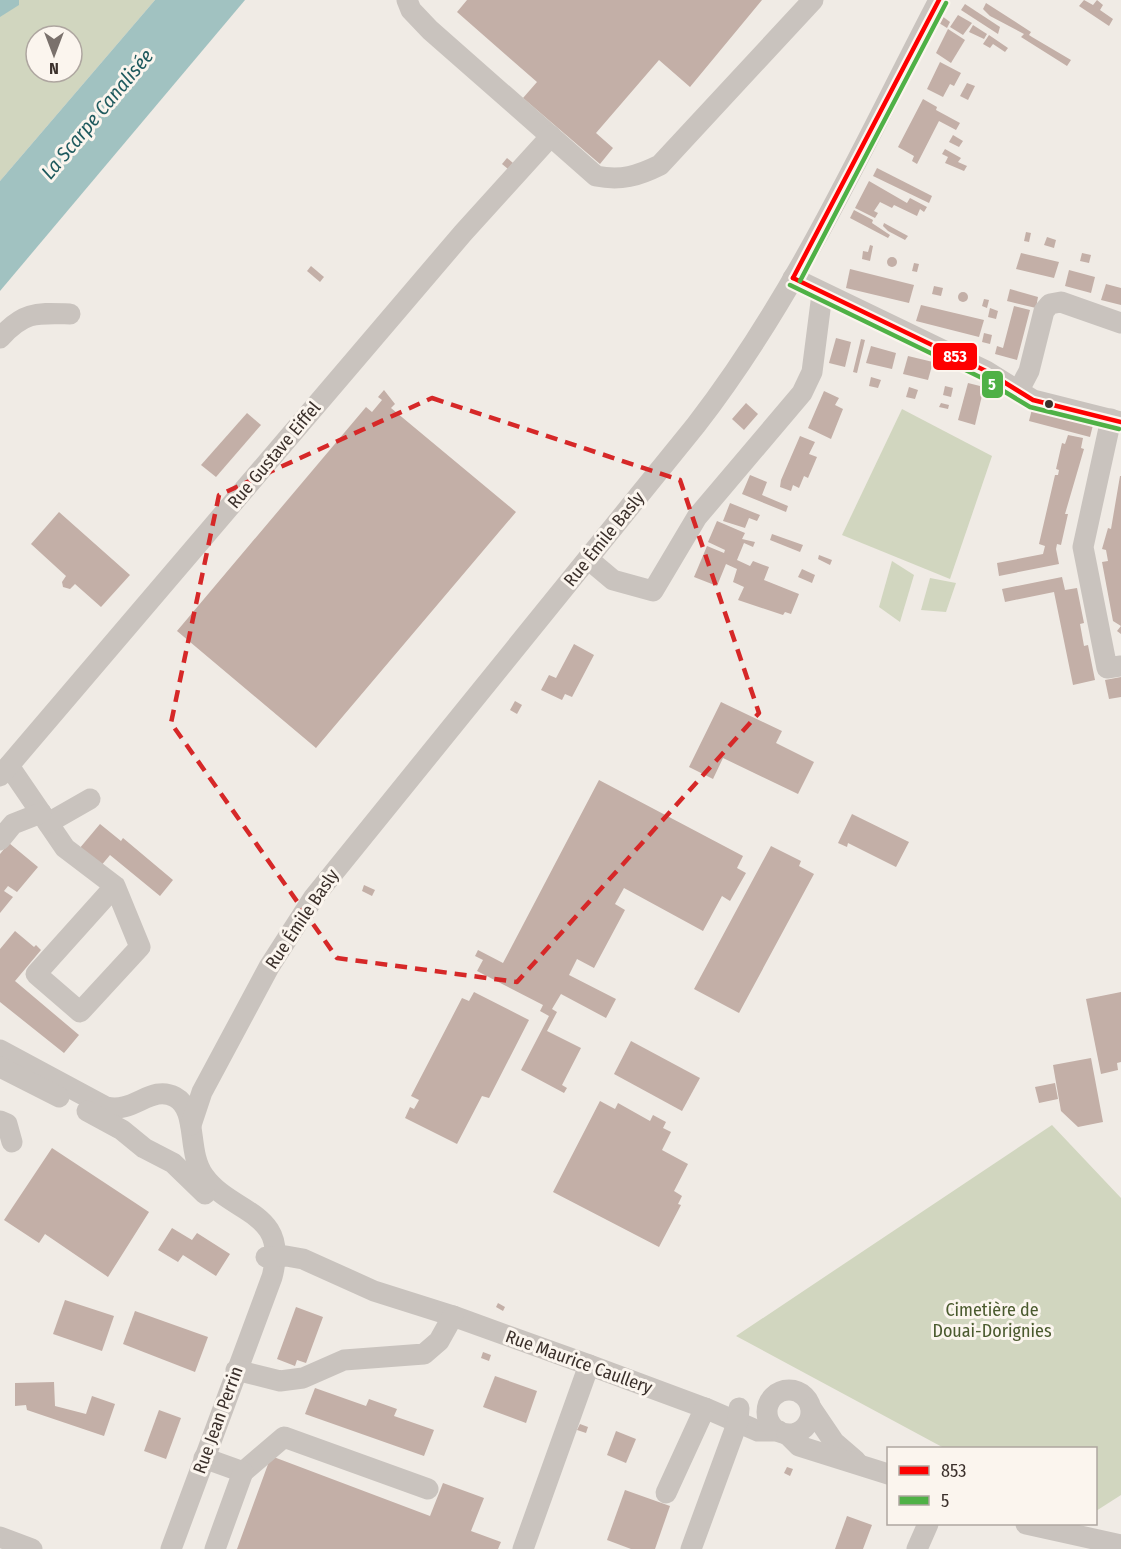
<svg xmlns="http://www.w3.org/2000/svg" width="1121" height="1549" font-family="'Fira Sans Condensed',sans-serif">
	<rect width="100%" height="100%" fill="#f0ebe5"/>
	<g fill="#d1d6bf" fill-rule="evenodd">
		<path d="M0,0H155L0,181ZM36,36H72V72H36Z"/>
		<polygon points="902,409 992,456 950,579 842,535"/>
		<polygon points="892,561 914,575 900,622 879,607"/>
		<polygon points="930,578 956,583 946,612 921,610"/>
		<polygon points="1052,1125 1121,1198 1121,1495 1096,1511 1096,1448 944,1448 736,1336"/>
	</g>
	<g fill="#a1c2c1">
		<polygon points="0,0 19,0 19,5 0,17"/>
		<polygon points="155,0 245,0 0,291 0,181"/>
	</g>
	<g fill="#c3afa7">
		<polygon points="467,0 762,0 690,87 659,60 596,133 613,148 600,164 523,98 537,82 457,12"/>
		<polygon points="1084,0 1093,5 1097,0 1103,5 1100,10 1113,19 1109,26 1079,6"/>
		<polygon points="986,3 1031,32 1029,35 1032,37 1071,60 1067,66 1021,37 1024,34 990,16 983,9"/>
		<polygon points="965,4 1000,27 998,34 961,10"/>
		<polygon points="958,15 972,23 963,35 950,27"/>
		<polygon points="942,16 950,22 947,28 939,23"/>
		<polygon points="973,25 987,34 984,39 969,32"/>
		<polygon points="948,29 965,40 951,63 936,53"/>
		<polygon points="989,35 1008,48 1005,52 993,44 990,48 983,44"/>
		<polygon points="940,62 961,73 954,86 950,84 943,97 927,89"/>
		<polygon points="967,83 975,86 968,100 960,96"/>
		<polygon points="923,99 937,107 936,110 960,123 956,130 939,121 917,164 912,161 914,156 898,147"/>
		<polygon points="953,135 963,141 959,147 949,142"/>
		<polygon points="945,149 961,158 958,162 967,166 964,171 945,163 948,157 942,154"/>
		<polygon points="507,158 513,163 508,169 502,164"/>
		<polygon points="877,168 932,196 929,203 873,176"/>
		<polygon points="869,181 907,203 910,198 927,207 924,212 920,209 917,216 894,205 892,208 880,202 874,211 878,213 875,218 855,208"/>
		<polygon points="854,210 873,220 872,223 890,235 888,238 850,218"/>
		<polygon points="884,223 908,236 905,240 888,231 883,226"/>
		<polygon points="1026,232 1031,233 1029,242 1024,241"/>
		<polygon points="1047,237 1056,240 1054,248 1044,245"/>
		<polygon points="870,245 873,246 870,261 862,259 863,251 868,252"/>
		<polygon points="1021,253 1059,262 1054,278 1016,269"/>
		<polygon points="1082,253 1091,255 1089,263 1080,261"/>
		<circle cx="892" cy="262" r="5"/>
		<polygon points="914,263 919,264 917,272 912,271"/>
		<polygon points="311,266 324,277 320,282 307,271"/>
		<polygon points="850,269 914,285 909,303 846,288"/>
		<polygon points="1069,270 1095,277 1091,293 1065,286"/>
		<polygon points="1106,284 1121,288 1121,305 1101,300"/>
		<polygon points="934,286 943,288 941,296 932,294"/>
		<polygon points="1010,289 1038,297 1036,308 1007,301"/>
		<circle cx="963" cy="297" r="5"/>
		<polygon points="984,299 989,300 987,308 982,306"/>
		<polygon points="921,305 984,320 979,337 916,321"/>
		<polygon points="1014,306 1030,310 1017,360 995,354 997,346 1003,348"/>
		<polygon points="990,308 998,311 996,319 988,317"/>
		<polygon points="984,333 992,335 990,344 982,342"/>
		<polygon points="836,338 851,342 845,367 829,363"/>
		<polygon points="861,339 865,340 857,373 853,372"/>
		<polygon points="871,346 896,353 892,369 866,363"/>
		<polygon points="908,356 933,362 928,380 903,374"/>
		<polygon points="871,377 881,380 878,388 869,386"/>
		<polygon points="968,383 984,387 975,425 958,420"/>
		<polygon points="945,386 953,388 951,397 943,395"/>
		<polygon points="909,387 918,390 915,399 906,397"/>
		<polygon points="384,390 395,404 391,408 516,512 316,748 177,631 366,407 372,412 382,400 378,397"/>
		<polygon points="824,391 839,398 835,405 843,409 831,439 808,428"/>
		<polygon points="746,403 758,414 744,430 732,419"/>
		<polygon points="941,403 949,405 948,409 939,407"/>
		<polygon points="1032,409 1093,425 1090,437 1029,421"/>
		<polygon points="247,413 261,425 216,477 201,465"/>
		<polygon points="1068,435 1083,438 1081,448 1084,449 1065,514 1068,514 1061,545 1057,544 1056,549 1059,564 999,576 997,563 1043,554 1045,546 1039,544 1055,475 1058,475 1059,470 1056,469 1062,443 1065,444"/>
		<polygon points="800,436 815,442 809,454 817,457 808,478 804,476 799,488 793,485 791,491 780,487 781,480"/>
		<polygon points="750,475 767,482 762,495 788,506 786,512 742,494"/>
		<polygon points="1120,476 1121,476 1121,634 1117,631 1121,626 1113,621 1102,562 1108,561 1106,550 1102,549 1108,528 1111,529"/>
		<polygon points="730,503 760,515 757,521 749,518 745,528 723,521"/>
		<polygon points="59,512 130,575 101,607 75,584 70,589 63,587 62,582 66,576 31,544"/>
		<polygon points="717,521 745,533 742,539 755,542 753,547 744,543 737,560 750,566 753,561 769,567 764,580 799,594 791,614 785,612 783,615 738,600 744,587 733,582 737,569 726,564 717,586 694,577 707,546 724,553 725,550 708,542"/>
		<polygon points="772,534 803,545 800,552 770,540"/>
		<polygon points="819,555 832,560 830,565 818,559"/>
		<polygon points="802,569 815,575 812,583 798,577"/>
		<polygon points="1062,577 1065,590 1077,588 1084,623 1080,624 1084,646 1088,645 1095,680 1073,685 1054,592 1005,602 1002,589"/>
		<polygon points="574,644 594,655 572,697 565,694 562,700 541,690 549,675 556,678"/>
		<polygon points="1121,677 1121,697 1109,699 1105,680"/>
		<polygon points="515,701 522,705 517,714 510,710"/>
		<polygon points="721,702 782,731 776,743 814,762 798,794 723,758 713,779 689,767"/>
		<polygon points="599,780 743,856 737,868 746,873 730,901 722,896 703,931 624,888 615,904 625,910 594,968 577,959 569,975 616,999 606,1018 561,994 552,1009 557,1012 547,1031 581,1048 562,1085 567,1088 564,1093 521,1070 549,1016 540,1011 543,1005 477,971 483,960 475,956 478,950 503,963"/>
		<polygon points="852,814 909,842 896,867 848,843 847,847 838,843"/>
		<polygon points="100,824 121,841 123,838 173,880 160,896 110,855 100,867 79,849"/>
		<polygon points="9,843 38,867 17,892 8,886 4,891 13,897 0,913 0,854"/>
		<polygon points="771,846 801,861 799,866 814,874 739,1013 694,989"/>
		<polygon points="364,885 375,890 372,896 362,891"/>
		<polygon points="15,931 34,947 36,945 41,950 15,981 79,1035 64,1053 0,1002 0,949"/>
		<polygon points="474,992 529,1020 489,1098 482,1096 457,1144 405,1118 410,1107 414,1109 419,1100 411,1096 462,998 469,1001"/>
		<polygon points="1121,992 1121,1062 1117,1063 1118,1070 1101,1074 1086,999"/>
		<polygon points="631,1041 700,1078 682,1111 614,1074"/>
		<polygon points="1091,1058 1103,1122 1078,1127 1061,1111 1053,1065"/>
		<polygon points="1055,1083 1058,1099 1039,1103 1035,1087"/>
		<polygon points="600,1101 615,1109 618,1103 650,1121 653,1115 666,1122 663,1128 671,1132 662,1150 688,1164 674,1191 682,1196 678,1204 681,1205 659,1247 553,1192"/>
		<polygon points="52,1148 149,1212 108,1277 45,1234 39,1243 4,1220"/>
		<polygon points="172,1228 192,1240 197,1233 230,1254 216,1276 183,1255 178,1262 158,1250"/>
		<polygon points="65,1300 114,1316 102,1351 53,1334"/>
		<polygon points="498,1303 505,1307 503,1311 496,1307"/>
		<polygon points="296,1307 323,1317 306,1363 297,1360 295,1366 277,1359"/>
		<polygon points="135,1311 208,1337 195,1372 123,1344"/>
		<polygon points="483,1352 491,1355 489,1361 481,1358"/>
		<polygon points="495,1376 537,1391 526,1423 483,1407"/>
		<polygon points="54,1382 55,1406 86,1414 92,1396 115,1404 104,1436 27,1410 26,1405 15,1406 15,1383"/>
		<polygon points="315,1388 366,1406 369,1399 397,1409 394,1416 434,1430 424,1456 305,1414"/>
		<polygon points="159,1410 181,1418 166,1459 144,1451"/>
		<polygon points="580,1424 588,1427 586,1433 577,1430"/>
		<polygon points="616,1431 636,1439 626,1463 607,1455"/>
		<polygon points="271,1456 430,1516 443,1483 484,1498 471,1531 501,1542 498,1549 237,1549"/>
		<polygon points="787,1467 793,1469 790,1476 784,1473"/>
		<polygon points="625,1490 670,1506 655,1549 631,1549 607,1540"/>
		<polygon points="847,1516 872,1525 863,1549 835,1549"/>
	</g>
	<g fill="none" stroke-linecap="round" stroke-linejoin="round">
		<g stroke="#c9c3be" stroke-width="21">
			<path d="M407,0L411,10L430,30L596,176C621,181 638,176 660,165L813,0"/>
			<polyline points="793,278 986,371 1033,400 1121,422"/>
			<path d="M0,338C24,311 37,313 70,314"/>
			<polyline points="1018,392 1029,371 1044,311 1050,304 1061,302 1121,323"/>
			<polyline points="1111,419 1083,547 1107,668 1121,666"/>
			<polyline points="588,559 613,580 653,591 697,517 802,393 812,372 822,294"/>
			<polyline points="9,766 65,848 115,886 36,974 80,1012 140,947 115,886"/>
			<polyline points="0,776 463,233 551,136"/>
			<polyline points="48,823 90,799"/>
			<polyline points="0,840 13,824 41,813"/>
			<path d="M0,1050L106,1107C134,1114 151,1084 175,1097C199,1110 186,1152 204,1176C232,1215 290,1210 272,1277L171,1549"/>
			<polyline points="0,1067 59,1097"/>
			<polyline points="87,1111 122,1130 144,1148 173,1163 205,1194"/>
			<polyline points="0,1121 7,1124 12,1142"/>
			<path d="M191,1125L202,1092L269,967L314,897L696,425C796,296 864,144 939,0"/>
			<polyline points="266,1257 286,1256 303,1259 374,1291 453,1316 589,1365 705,1408 758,1431 779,1431"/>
			<polyline points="236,1370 280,1381 303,1378 344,1360 424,1354 439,1341 453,1316"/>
			<circle cx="789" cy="1412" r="22"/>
			<polyline points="811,1408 834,1442 856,1461"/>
			<polyline points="787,1434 799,1446 888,1474"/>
			<polyline points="204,1458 243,1472 284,1437 428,1489"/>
			<polyline points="666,1493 705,1408"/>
			<polyline points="1026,1524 1121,1545"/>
			<polyline points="0,1537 32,1549"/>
			<polyline points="215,1549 243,1472"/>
			<polyline points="523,1549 589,1365"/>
			<polyline points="691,1549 738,1421 739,1408"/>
			<polyline points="917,1549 928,1524"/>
		</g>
		<defs>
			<g id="bus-1">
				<polyline points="793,278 986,371 1033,400 1121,422"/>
				<polyline points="793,278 939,0"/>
			</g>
			<g id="bus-2">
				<polyline points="800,281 946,3"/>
				<polyline points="790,285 982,378 1030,407 1119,429"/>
			</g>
		</defs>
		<use href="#bus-1" stroke="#fbf5ee" stroke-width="9"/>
		<use href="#bus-2" stroke="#fbf5ee" stroke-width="9"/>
		<use href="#bus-1" stroke="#fe0000" stroke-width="4.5"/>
		<use href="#bus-2" stroke="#4fb146" stroke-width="4.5"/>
	</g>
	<path fill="none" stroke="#d62828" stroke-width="4.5" stroke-dasharray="12 8" stroke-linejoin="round" d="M432,398L680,480L759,713L517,982L337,958L171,723L219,495Z"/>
	<circle fill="#3b302b" stroke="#fbf5ee" stroke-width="2" cx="1049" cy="404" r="5"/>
	<g text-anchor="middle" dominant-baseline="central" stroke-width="6" stroke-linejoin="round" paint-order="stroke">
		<g font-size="18" fill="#3b302b" stroke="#fbf5ee">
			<text transform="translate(274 455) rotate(-50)">Rue Gustave Eiffel</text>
			<text transform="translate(604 539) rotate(-51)">Rue Émile Basly</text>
			<text transform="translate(302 919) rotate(-56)">Rue Émile Basly</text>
			<text transform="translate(579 1362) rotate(20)">Rue Maurice Caullery</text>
			<text transform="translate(218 1420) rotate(-70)">Rue Jean Perrin</text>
		</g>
		<g font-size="18" fill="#4a5a2e" stroke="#fbf5ee">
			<text x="992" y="1310">Cimetière de<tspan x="992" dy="21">Douai-Dorignies</tspan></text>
		</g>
		<g font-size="20" font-style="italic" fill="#1f5a5e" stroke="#fbf5ee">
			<text transform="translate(97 114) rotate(-50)">La Scarpe Canalisée</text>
		</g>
	</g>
	<g stroke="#fbf5ee" stroke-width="2">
		<rect x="932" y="342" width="46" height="29" rx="6" fill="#fe0000"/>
		<rect x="981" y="370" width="23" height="29" rx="6" fill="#4fb146"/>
	</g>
	<g font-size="16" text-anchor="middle" font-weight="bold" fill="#fff">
		<text x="955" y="362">853</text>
		<text x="992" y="390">5</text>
	</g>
	<rect x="887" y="1447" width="210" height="78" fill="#fbf5ee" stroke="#aea6a0" stroke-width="1.5"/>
	<rect x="899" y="1466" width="30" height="9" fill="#fe0000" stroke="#aea6a0" stroke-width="1.5"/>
	<text x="941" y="1477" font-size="18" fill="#3b302b">853</text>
	<rect x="899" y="1496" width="30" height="9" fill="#4fb146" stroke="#aea6a0" stroke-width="1.5"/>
	<text x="941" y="1507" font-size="18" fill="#3b302b">5</text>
	<g transform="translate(54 54) rotate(180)"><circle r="28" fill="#fbf5ee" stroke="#aea6a0" stroke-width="1.5"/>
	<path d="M0-4.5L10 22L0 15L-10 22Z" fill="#7a716c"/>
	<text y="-9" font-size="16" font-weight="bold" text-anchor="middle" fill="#3b302b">N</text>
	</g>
</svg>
